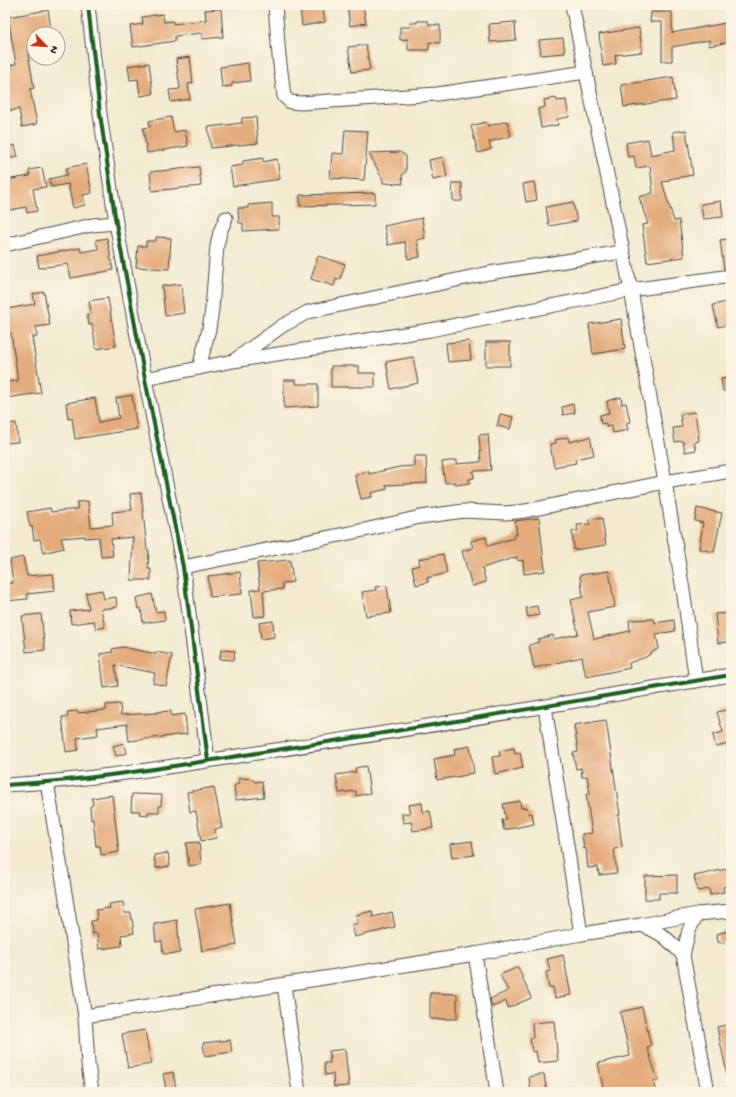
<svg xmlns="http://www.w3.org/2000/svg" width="736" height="1097" font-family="'Gochi Hand',sans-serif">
	<rect width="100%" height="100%" fill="#fcf5e5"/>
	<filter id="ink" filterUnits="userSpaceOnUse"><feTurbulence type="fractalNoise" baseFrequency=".025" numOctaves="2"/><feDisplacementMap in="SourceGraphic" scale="8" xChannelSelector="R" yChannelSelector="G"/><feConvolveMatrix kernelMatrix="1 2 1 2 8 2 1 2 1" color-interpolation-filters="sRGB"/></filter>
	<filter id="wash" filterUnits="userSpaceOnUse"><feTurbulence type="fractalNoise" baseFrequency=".012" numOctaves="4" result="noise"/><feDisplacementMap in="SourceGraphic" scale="16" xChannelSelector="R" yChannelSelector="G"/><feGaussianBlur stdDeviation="0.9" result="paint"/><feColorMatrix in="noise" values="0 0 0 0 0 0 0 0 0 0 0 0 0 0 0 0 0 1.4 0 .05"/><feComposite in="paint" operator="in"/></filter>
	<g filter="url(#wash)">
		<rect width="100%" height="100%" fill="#f3ead0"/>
		<g id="blocks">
			<g fill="#e4ab7c">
				<polygon points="322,5 325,22 302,26 300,8"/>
				<polygon points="347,5 363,5 366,23 350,26"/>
				<polygon points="221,9 223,37 202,39 202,33 175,36 175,41 133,47 130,26 143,24 142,17 163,14 164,22 173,21 173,24 206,20 205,10"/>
				<polygon points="48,10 52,34 34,34 34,45 27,47 34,88 30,89 37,124 22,127 19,109 5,112 5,70 12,69 11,65 16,64 8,17"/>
				<polygon points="651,12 672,12 672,33 726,23 729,42 709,46 709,40 672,47 672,61 662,61 662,22 650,22"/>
				<polygon points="417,21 428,21 429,25 440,25 440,43 429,42 429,50 408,50 408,39 400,40 400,27 411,27 410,23 417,23"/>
				<polygon points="515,22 516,40 490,42 489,24"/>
				<polygon points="639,28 642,52 615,55 616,64 603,66 599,34"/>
				<polygon points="563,38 565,53 541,55 539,40"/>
				<polygon points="366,45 370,70 352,72 348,47"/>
				<polygon points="190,57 193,83 188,84 190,99 171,102 169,90 180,89 176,59"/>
				<polygon points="149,63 153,94 140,96 138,79 130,80 128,66"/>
				<polygon points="248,63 250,81 232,83 232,86 222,87 220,67"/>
				<polygon points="673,77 676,100 624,107 621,85"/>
				<polygon points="556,98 557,101 566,100 569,117 557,119 558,125 541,128 538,109 545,107 544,100"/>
				<polygon points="171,117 174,132 185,130 188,146 147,153 143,128 150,127 149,121"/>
				<polygon points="256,117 258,143 211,148 208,127 242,123 242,118"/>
				<polygon points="507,121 511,136 489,142 491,149 478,153 471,126 486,122 488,126"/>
				<polygon points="345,130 368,131 364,180 330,178 332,153 343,154"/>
				<polygon points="686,130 693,175 669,179 669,181 662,182 674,221 679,220 684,257 647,262 642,225 648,224 639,197 653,193 650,166 636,168 634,156 628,157 626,143 648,139 651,155 675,150 673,132"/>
				<polygon points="15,145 18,157 5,159 5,147"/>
				<polygon points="400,152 406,156 406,172 402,175 403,184 383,183 383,180 369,153"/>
				<polygon points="443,157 447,177 433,180 429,160"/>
				<polygon points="263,158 263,162 277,159 280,179 233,186 230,167 243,165 243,161"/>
				<polygon points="86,164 92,193 83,195 85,205 73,208 68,184 51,187 49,179 67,175 66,168"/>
				<polygon points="199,167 201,186 152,191 150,172"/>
				<polygon points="42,168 46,187 33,189 37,211 27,213 26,207 5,211 5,180 30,176 29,170"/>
				<polygon points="534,182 537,200 526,202 523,184"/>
				<polygon points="452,183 462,183 462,201 453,201"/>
				<polygon points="375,193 375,204 300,206 300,195"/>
				<polygon points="721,201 723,217 703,219 701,204"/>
				<polygon points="573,202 577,221 549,226 546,207"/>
				<polygon points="272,203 272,217 279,217 279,229 243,231 243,223 239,223 238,208 248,208 248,205"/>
				<polygon points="422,218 425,238 417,240 420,257 408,259 405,242 388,245 384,226"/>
				<polygon points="156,237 171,238 169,269 136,267 138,246 146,246 146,241 156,241"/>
				<polygon points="107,238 113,270 71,278 68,264 39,268 37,256 80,248 81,252 98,249 96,240"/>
				<polygon points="731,239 731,268 724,269 720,240"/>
				<polygon points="318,256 345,264 340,280 336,279 334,286 311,279"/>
				<polygon points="181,284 184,313 165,316 162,286"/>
				<polygon points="44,292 50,325 36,327 37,337 32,337 41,393 5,398 5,382 18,381 11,333 8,333 7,322 9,322 7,309 35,304 33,294"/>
				<polygon points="108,298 116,346 96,349 92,324 89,325 87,314 91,314 89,301"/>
				<polygon points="731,301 731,324 718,327 713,305"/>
				<polygon points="621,319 625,349 593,354 589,324"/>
				<polygon points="469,341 471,360 448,362 446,343"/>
				<rect x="486" y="342" width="24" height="24"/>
				<polygon points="413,357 418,383 391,389 386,362"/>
				<polygon points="331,366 359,366 359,373 375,373 375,387 331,387"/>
				<polygon points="731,378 731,390 723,391 721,379"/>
				<polygon points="284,380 296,380 296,384 318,384 318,406 284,408"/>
				<polygon points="132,395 137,429 75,439 72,418 68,419 66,403 95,398 99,422 119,418 116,398"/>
				<polygon points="621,397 622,404 626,403 630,422 626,423 628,430 613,433 612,426 606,427 606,423 601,424 600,415 609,413 607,401"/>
				<polygon points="573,404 575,413 563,415 562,407"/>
				<polygon points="695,412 699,441 694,442 696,450 685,452 683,441 675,442 673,428 682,427 680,414"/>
				<polygon points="500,414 513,417 510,429 497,426"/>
				<polygon points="16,423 18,442 5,443 5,424"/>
				<polygon points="488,434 491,470 473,471 474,478 469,479 470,483 456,485 456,482 445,483 442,462 457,460 457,464 481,462 479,435"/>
				<polygon points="568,437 569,442 590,437 594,455 575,459 576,463 554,467 550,444 556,443 555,440"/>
				<polygon points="414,456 426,456 427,483 386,485 387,489 371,493 372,497 361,499 355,475 368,471 369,474 399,467 414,466"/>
				<polygon points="141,493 147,550 149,550 148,569 151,569 151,580 131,580 133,537 111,539 113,556 101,557 99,537 85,538 85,536 61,538 64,548 43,553 40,539 34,540 32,526 30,527 27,512 50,508 51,512 78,509 77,502 88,501 91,527 113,525 112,512 132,510 130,494"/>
				<polygon points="697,508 722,513 714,552 699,549 703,523 695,521"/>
				<polygon points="539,518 545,571 524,574 523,560 518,561 517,557 482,568 486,582 472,586 462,551 473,548 471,541 486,537 488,546 514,538 514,535 517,535 515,521"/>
				<polygon points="602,518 606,545 574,550 572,531 578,531 577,525 590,524 589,520"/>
				<polygon points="443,554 447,573 427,578 428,582 416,585 412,567 420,565 419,559"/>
				<polygon points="23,557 27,576 53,574 55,591 27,594 28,599 5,601 5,591 8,590 7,583 13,583 10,560"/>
				<polygon points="290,560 293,582 282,583 283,589 263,591 265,616 254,617 251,590 260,589 257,563"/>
				<polygon points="609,571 615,607 588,612 594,639 630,631 629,620 654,619 655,623 674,620 675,631 656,634 659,648 646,657 629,663 630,668 586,677 582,657 534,668 529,645 539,642 538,639 553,635 554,639 578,634 571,600 583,597 580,575"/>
				<polygon points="240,572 242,594 210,597 208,576"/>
				<polygon points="387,586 391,613 366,616 362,592 376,590 375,587"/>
				<polygon points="102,590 104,599 116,597 117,607 101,609 105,627 96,629 94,621 71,624 70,611 89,609 86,593"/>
				<polygon points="152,594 156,612 164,611 165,620 143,623 141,608 138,609 136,598"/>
				<polygon points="537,606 539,615 528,617 526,608"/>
				<polygon points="731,613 731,642 718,643 715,614"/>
				<polygon points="41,614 45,650 26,652 22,616"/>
				<polygon points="273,621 274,637 261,639 259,623"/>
				<polygon points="123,647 156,654 156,652 172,655 166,686 153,683 155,673 115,665 118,686 104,688 100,654 113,652 112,649"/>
				<polygon points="221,650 235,651 234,660 220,659"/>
				<polygon points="120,704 121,715 157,713 157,712 171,711 171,716 185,714 187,734 129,741 127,724 97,728 98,735 77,738 78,750 66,752 62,717 68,717 67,712 78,711 78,713 106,710 106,705"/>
				<polygon points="731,709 731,751 728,751 726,744 716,747 713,735 723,732 717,712"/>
				<polygon points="606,720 620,815 618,815 622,847 614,849 617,873 599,875 598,867 588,868 586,848 584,849 582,834 592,833 586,794 590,794 587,776 582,777 581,768 576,769 573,753 578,752 574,725"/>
				<polygon points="124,743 127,753 116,756 113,746"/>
				<polygon points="470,746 474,773 467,774 467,775 437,780 434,759 455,755 454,749"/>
				<polygon points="514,748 515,754 520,753 523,768 495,774 492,757 500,756 499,751"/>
				<polygon points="366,766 370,793 356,796 356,791 339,793 336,775 356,772 355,768"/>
				<polygon points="239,778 252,779 255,782 262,781 264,797 236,800 234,786 239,783"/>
				<polygon points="214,787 222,828 215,829 216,838 201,841 196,811 190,812 187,792"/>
				<polygon points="132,794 162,795 161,806 159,806 159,812 148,812 148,815 139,814 140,811 131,811"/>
				<polygon points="112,795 119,852 101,855 100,846 96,846 93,819 91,820 90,806 93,805 92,798"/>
				<polygon points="520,801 521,808 527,807 529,814 532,813 534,824 504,830 502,820 506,819 503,804"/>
				<polygon points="422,803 423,812 430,811 433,828 413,831 411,822 403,823 402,814 410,813 408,805"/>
				<polygon points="472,841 474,855 452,858 450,844"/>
				<polygon points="199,842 201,864 189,866 186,843"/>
				<polygon points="168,853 170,866 156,868 154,855"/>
				<polygon points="731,868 731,885 723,887 724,892 710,895 709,889 698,891 694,876"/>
				<polygon points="677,875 677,893 659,893 659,899 645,899 645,876"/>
				<polygon points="123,902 124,913 131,913 134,933 121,935 122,946 99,949 97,933 92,934 91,921 97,920 96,910 110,908 109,904"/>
				<polygon points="230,903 237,945 202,951 195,909"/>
				<polygon points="372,911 373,917 392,912 395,927 355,937 352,925 358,923 356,915"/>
				<polygon points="177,920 180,953 163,954 162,941 156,942 154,924"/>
				<polygon points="731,930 731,945 718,942 717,934"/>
				<polygon points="563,955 571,995 555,998 553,987 549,988 546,972 550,971 547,959"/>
				<polygon points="518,967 531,998 508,1008 506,1001 492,1007 490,999 508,991 500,975"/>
				<polygon points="430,993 457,994 457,1019 430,1019"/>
				<polygon points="642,1007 651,1046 647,1047 658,1080 653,1082 656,1092 604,1092 598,1063 630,1056 620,1012"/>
				<polygon points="554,1021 558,1061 538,1063 536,1051 532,1052 530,1038 533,1038 532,1023"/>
				<polygon points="731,1024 731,1074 727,1074 717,1027"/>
				<polygon points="145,1030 151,1064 128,1068 122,1034"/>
				<polygon points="230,1040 232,1052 205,1056 203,1043"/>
				<polygon points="345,1049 349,1086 334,1087 333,1074 325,1075 324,1063 330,1063 329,1051"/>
				<polygon points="173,1072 176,1088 166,1089 163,1074"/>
				<polygon points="544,1074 547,1092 531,1092 529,1077"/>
			</g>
		</g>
	</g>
	<g filter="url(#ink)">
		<use href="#blocks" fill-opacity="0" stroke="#494844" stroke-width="1"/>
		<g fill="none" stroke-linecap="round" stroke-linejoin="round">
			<defs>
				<g id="street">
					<polyline points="88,5 100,114 116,223 145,379 183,567 208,760"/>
					<polyline points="275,5 279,56 284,96 290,102 301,103 437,94 586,72"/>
					<polyline points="572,5 631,290 665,482 684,596 696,681"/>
					<polyline points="5,245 92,225 116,223"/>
					<polyline points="236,359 282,326 308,312 489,273 622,252"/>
					<polyline points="199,368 209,329 212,309 217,246 220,232 226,218"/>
					<polyline points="145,379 233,361 430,330 631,290 731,276"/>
					<polyline points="183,567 369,529 420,517 464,511 506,513 525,511 665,482 731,471"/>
					<polyline points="545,707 581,934"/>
					<polyline points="47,782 85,1016 88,1064 92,1092"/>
					<path d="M5,785C96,780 186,764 276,750C428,727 579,700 731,675"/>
					<path d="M641,925C662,933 667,938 683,955L689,930L697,914"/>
					<polyline points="475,954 497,1092"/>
					<polyline points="683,955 708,1092"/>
					<polyline points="284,985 299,1092"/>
					<polyline points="85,1016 475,954 581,934 641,925 697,914 731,911"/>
				</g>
			</defs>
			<use href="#street" stroke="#494844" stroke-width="15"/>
			<use href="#street" stroke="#fff" stroke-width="13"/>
			<defs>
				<g id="cycleway">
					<polyline points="88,5 100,114 116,223 145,379 183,567 208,760"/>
					<path d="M5,785C96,780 186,764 276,750C428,727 579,700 731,675"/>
				</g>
			</defs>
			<use href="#cycleway" stroke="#fcf5e5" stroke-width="6"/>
			<use href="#cycleway" stroke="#1b5e20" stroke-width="4"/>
		</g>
	</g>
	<rect width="736" height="1097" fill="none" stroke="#fcf5e5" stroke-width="20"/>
	<g transform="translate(46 46) rotate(115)"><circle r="19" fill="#fcf5e5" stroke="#a8a49b"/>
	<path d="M0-3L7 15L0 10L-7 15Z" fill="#c8321e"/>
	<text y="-6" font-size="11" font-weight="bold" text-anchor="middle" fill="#2b2b2b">N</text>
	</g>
</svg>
